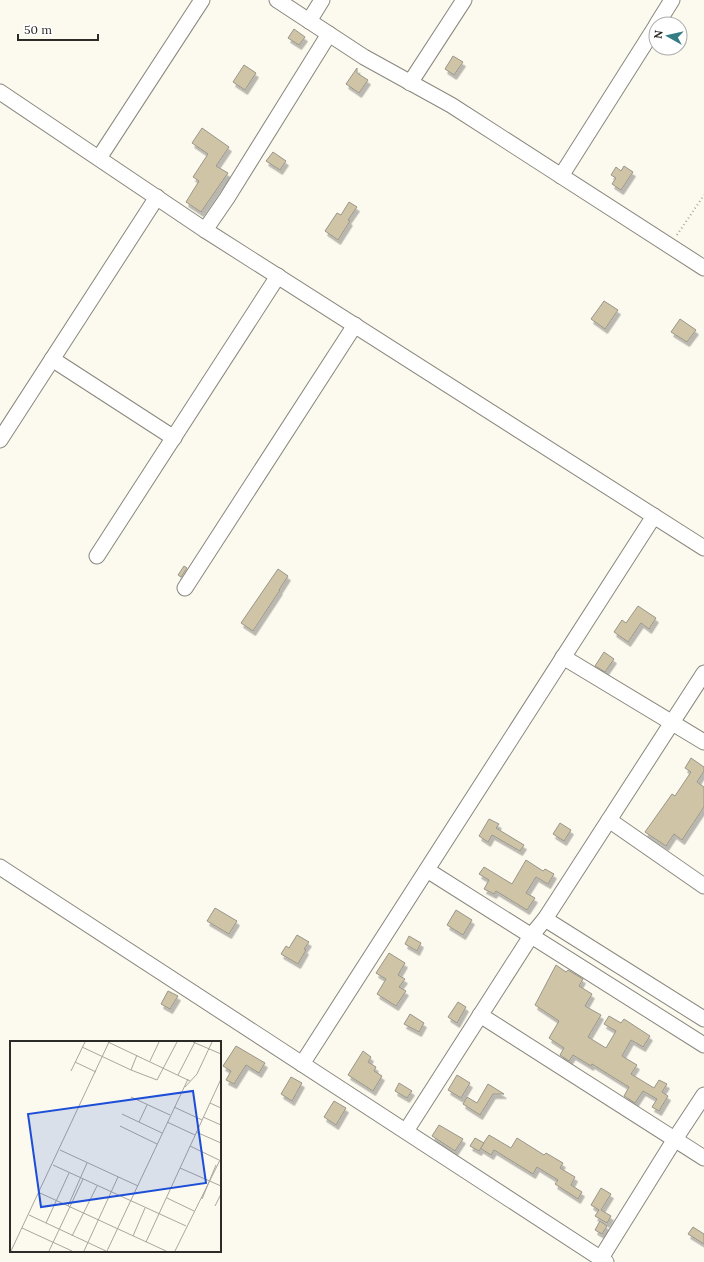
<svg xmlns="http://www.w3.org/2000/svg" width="704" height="1262" font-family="Lora,serif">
	<defs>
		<filter id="shadow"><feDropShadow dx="2.5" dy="4.5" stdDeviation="0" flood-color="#0004"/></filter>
	</defs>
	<rect width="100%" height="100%" fill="#fcf9ee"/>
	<g fill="#cfc5a6" stroke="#98958b" filter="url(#shadow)">
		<polygon points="294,29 305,37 299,45 288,38"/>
		<polygon points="453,56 463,62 454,75 445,69"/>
		<polygon points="244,65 256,73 245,90 233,82"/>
		<polygon points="357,68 357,73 368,80 359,93 346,84"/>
		<polygon points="202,128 229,147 216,166 228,173 201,212 186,202 199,181 193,177 208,154 192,143"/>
		<polygon points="273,152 286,161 280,170 266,161"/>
		<polygon points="624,166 633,172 621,190 612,184 616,178 611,175 616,167 621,171"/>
		<polygon points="349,202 357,207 348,220 350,221 338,240 325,231 337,213 341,215"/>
		<polygon points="604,301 618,310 605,329 591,319"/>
		<polygon points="680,319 696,330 687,342 671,332"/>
		<polygon points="184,566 187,568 181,577 178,575"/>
		<polygon points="278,569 288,576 279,590 280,590 253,631 241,623"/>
		<polygon points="638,606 656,618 649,629 641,623 628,642 614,632 622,620 626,623"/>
		<polygon points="604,652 614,659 605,672 595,666"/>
		<polygon points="691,758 704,767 704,771 697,782 704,787 704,807 682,840 674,834 666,846 645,832 672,794 675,796 691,772 685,768"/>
		<polygon points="489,819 499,824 496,828 524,845 520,851 492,835 488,842 479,836"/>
		<polygon points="560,823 571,830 564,841 553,834"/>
		<polygon points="526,860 543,871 545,869 554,874 548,884 536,877 526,893 535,898 527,910 496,891 494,894 484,889 489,880 479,874 484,867 512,884"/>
		<polygon points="215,908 237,921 229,934 207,921"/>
		<polygon points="456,910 472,920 463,935 447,925"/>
		<polygon points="297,935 309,942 304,949 306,950 298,964 281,954 286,946 289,948"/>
		<polygon points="409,936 421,943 417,951 405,944"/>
		<polygon points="389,953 405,963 398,975 405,979 399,987 406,991 396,1006 377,994 386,979 376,973"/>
		<polygon points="556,965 566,972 568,970 583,979 579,986 592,994 585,1006 601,1015 588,1037 606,1048 616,1031 604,1024 609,1016 621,1023 624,1019 650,1036 643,1047 631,1040 622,1056 637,1065 631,1074 654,1088 659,1080 667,1084 662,1092 668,1096 659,1111 652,1107 657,1099 643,1091 635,1103 624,1096 629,1087 616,1079 592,1064 591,1066 573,1055 569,1061 560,1055 564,1048 549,1038 559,1021 535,1005"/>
		<polygon points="168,991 178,996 170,1009 161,1004"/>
		<polygon points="458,1002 466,1007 457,1023 448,1017"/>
		<polygon points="410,1014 424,1023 419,1032 404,1024"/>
		<polygon points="236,1046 265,1063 259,1073 246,1065 234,1084 226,1080 231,1071 223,1066"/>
		<polygon points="363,1051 371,1057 368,1062 376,1067 374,1071 382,1076 373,1091 348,1075"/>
		<polygon points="457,1075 470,1083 461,1098 448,1090"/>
		<polygon points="291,1077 302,1083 292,1101 281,1094"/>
		<polygon points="399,1083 412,1091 407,1098 395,1091"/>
		<polygon points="488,1084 504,1094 493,1094 480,1115 463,1104 467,1097 477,1103"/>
		<polygon points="334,1101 346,1108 336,1125 324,1117"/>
		<polygon points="439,1125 463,1139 455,1151 432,1136"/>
		<polygon points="489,1135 511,1148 517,1138 544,1155 546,1153 563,1163 560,1168 575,1177 571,1185 582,1192 578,1199 555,1184 558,1180 537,1167 533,1174 494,1150 491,1155 480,1148"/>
		<polygon points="475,1138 484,1143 479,1151 470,1146"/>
		<polygon points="601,1188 611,1194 601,1210 611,1216 607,1223 595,1216 599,1210 591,1205"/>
		<polygon points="600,1221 607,1226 602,1234 595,1230"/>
		<polygon points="693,1227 704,1234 704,1244 688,1234"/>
	</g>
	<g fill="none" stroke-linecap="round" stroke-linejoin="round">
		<defs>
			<g id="minor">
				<polyline points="277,0 364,57 451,105 704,268"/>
				<polyline points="309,21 322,0"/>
				<polyline points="657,24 672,0"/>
				<polyline points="410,83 464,0"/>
				<polyline points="0,92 205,230 704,548"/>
				<polyline points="99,158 202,0"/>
				<polyline points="561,176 656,26"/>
				<polyline points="205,230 227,198 329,34"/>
				<polyline points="52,359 174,438"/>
				<polyline points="0,440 157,197"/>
				<polyline points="97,556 278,276"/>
				<polyline points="185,588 355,325"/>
				<polyline points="563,657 704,742"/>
				<polyline points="609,820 704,886"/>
				<polyline points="0,867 606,1262"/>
				<polyline points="427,870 704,1045"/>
				<polyline points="545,919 704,1019"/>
				<polyline points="480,1015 704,1158"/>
				<polyline points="302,1064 654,516"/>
				<polyline points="406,1131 531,936 545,919 704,673"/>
				<polyline points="601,1258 675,1139 704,1095"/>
			</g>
		</defs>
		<use href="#minor" stroke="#8a877d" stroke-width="17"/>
		<polyline stroke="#a6a49b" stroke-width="2" stroke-dasharray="1 3" stroke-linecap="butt" points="677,235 704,195"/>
		<use href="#minor" stroke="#fff" stroke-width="15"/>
	</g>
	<g transform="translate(10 1041)">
		<rect width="211" height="211" fill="#fcf9ee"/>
		<path fill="none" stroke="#a9a79e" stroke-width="1" d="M98,1L180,40M183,1L211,13M72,6L121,29M127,14L121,29L147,39L167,1M140,20L149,1M65,21L86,31M61,30L75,1M168,34L185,1M175,46L187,33L202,1M121,56L160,74M200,62L211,67M164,66L192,79M112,73L152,92M193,76L211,84M129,81L137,64M157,81L185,94M110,85L147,103M186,91L211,102M180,105L209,119M50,109L128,145M43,124L176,185M170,127L211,145M30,152L156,210M157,157L184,170M192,158L206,124M58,165L77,122M205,165L211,153M19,174L96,210M36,182L59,132M12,187L62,210M62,195L87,145M123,195L135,167M136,201L211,38M1,210L99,1M39,210L73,138M74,210L108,136M97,210L178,38M165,210L211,117"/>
		<path fill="#1d4ed8" fill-opacity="0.15" stroke="#1d4ed8" stroke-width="2" d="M183,50L196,142L31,166L18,73Z"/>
		<rect width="211" height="211" fill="none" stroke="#2d2b27" stroke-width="2"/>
	</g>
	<g transform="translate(668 36) rotate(278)"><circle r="19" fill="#ffffff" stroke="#abaaa9"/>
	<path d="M0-3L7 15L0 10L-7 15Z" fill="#357d84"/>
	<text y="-6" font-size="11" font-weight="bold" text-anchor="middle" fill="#2d2b27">N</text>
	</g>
	<path d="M18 34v6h80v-6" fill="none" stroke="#2d2b27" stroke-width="2"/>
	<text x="24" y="34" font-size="12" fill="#2d2b27" stroke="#ffffff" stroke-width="3" paint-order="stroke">50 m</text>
</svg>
